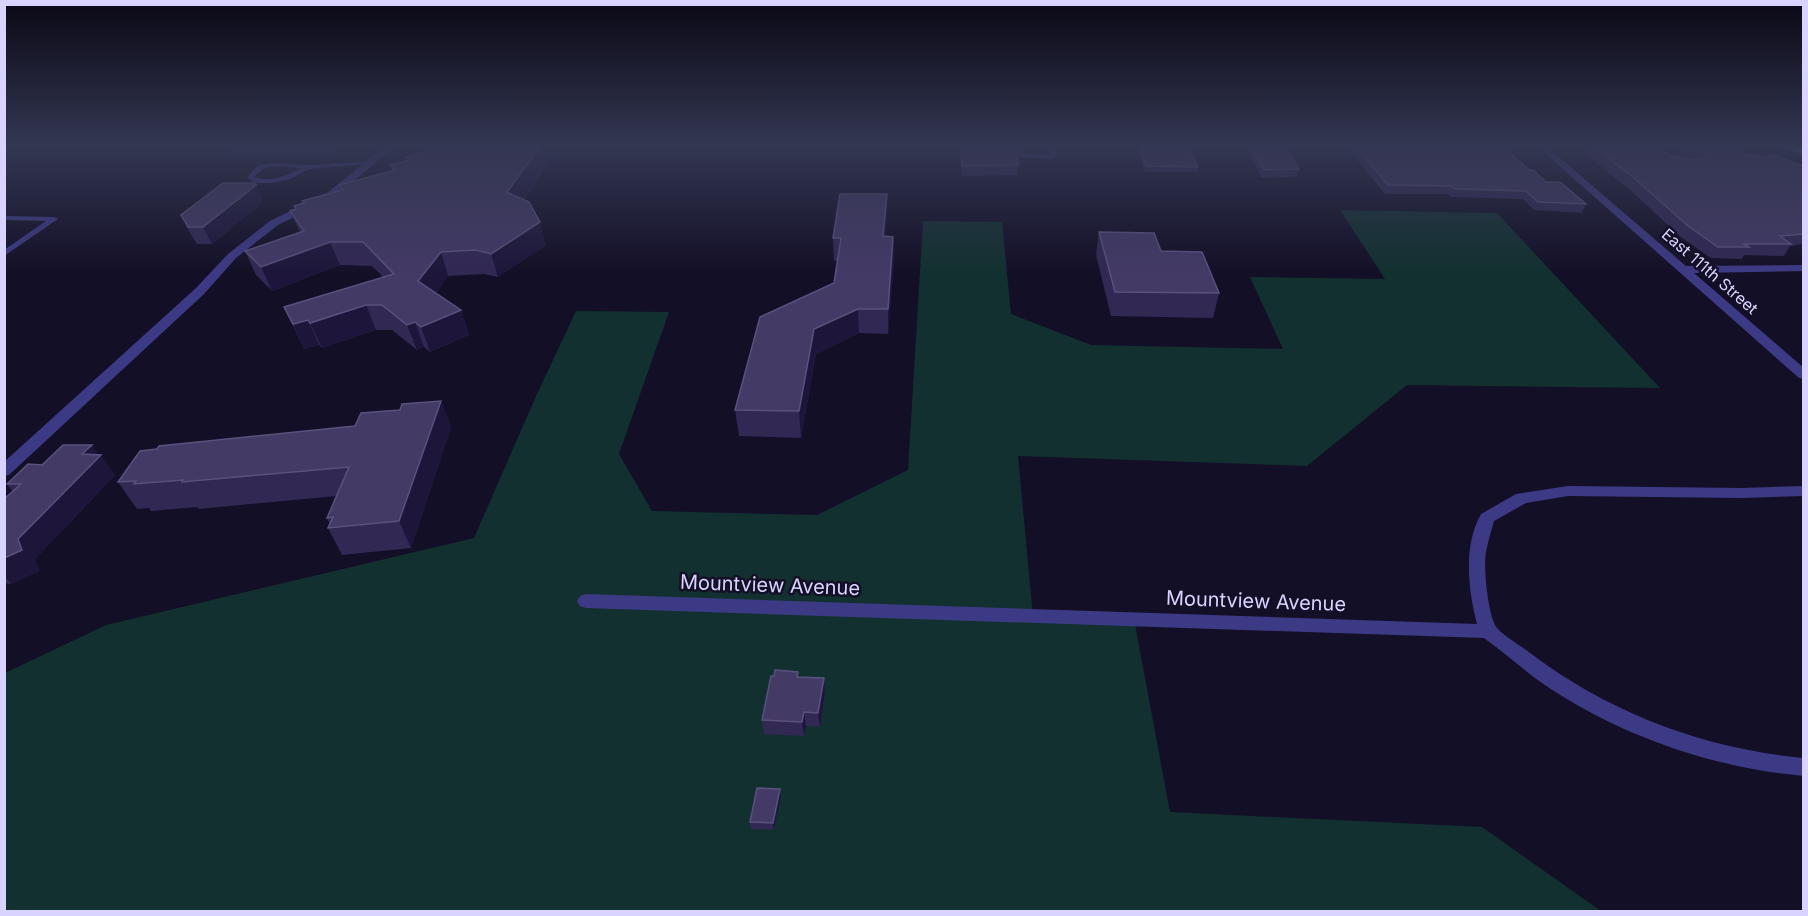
<svg xmlns="http://www.w3.org/2000/svg" width="1808" height="916" font-family="Inter,sans-serif">
	<rect width="100%" height="100%" fill="#130f26"/>
	<polygon fill="#12302f" points="1340,210 1497,213 1660,388 1407,385 1307,466 1018,456 1033,616 1134,619 1170,812 1482,827 1601,911 5,912 5,673 106,625 474,538 537,394 576,311 669,312 619,454 652,511 817,515 908,470 923,221 1002,222 1011,314 1091,345 1283,349 1250,277 1385,279"/>
	<g fill="none" stroke-linecap="round" stroke-linejoin="round">
		<g fill="#3d3a85" fill-rule="evenodd">
			<polygon points="1015,146 1021,146 1024,154 1050,155 1049,146 1055,146 1057,157 1054,159 1019,157"/>
			<polygon points="1636,146 1695,146 1696,147 1693,149 1639,148"/>
			<path d="M369,161L371,162V164L309,169L290,179L272,183H257L247,178L253,170L259,165L270,163L312,165ZM278,166L301,168C286,176 270,183 254,177L264,168Z"/>
			<polygon points="4,216 54,217 58,219 4,256 4,250 46,221 4,220"/>
		</g>
		<g fill="#3d3a85" fill-rule="evenodd">
			<polygon points="385,146 395,146 335,197 278,225 236,258 204,294 9,475 4,476 4,462 196,288 228,254 270,221 327,193"/>
			<polygon points="1537,146 1546,146 1686,266 1804,265 1804,271 1694,273 1804,368 1804,379 1799,378"/>
			<path d="M1568,486L1742,488L1804,486V496L1742,498L1568,496L1526,503L1494,521C1491,531 1488,542 1486,552C1483,566 1488,617 1497,628C1505,637 1520,645 1530,653C1609,713 1705,749 1804,758V776C1712,768 1618,735 1542,683C1522,669 1504,652 1484,638L586,608L580,606L577,601L580,596L586,594L1477,624C1468,589 1463,546 1481,514L1516,494Z"/>
		</g>
		<polygon fill="#6f6bff" fill-rule="evenodd" points="1780,146 1794,146 1804,149 1804,155"/>
	</g>
	<g fill="#312854">
		<polygon points="229,146 292,146 295,153 232,153"/>
		<polygon points="292,146 345,146 337,153 295,153"/>
		<polygon points="433,146 549,146 552,158 524,200 546,245 498,277 484,274 448,276 436,293 461,310 469,335 430,352 424,347 417,350 392,330 376,330 322,348 319,345 304,349 284,307 383,277 372,266 340,265 272,291 256,275 245,251 300,232 290,211 296,209 294,206 341,191 339,185 392,171 390,165 408,160 406,157 428,151"/>
		<polygon points="960,146 1016,146 1018,165 1018,175 962,176"/>
		<polygon points="1137,146 1188,146 1198,167 1197,172 1145,172 1137,149"/>
		<polygon points="1248,146 1285,146 1299,169 1297,177 1262,178 1247,150"/>
		<polygon points="1351,146 1529,170 1546,182 1586,204 1582,213 1534,210 1523,199 1451,197 1448,194 1385,194 1349,150"/>
		<polygon points="1587,146 1652,146 1671,155 1679,157 1682,152 1677,151 1679,146 1733,146 1746,154 1803,166 1803,244 1790,246 1784,256 1744,255 1742,259 1711,258 1681,237 1629,189 1584,153"/>
		<polygon points="255,183 263,202 212,244 197,244 190,233 181,215"/>
		<polygon points="887,194 887,217 885,236 893,237 894,260 888,334 859,333 816,354 801,438 739,436 735,410 834,283 838,261 834,261 833,238"/>
		<polygon points="1099,232 1161,251 1219,293 1213,318 1111,316 1096,255"/>
		<polygon points="441,401 451,427 411,548 342,555 328,528 330,524 327,518 336,496 199,509 197,507 151,511 149,508 137,509 118,482 355,426 400,410"/>
		<polygon points="92,445 98,455 115,475 35,559 39,571 11,584 4,583 4,499 13,492 7,484 42,465"/>
		<polygon points="798,672 799,677 824,678 825,692 820,727 806,726 804,736 764,734 762,720 774,676"/>
		<polygon points="780,789 781,796 774,830 751,829 750,822"/>
	</g>
	<g fill="#1d163a">
		<polygon points="334,146 345,146 337,153"/>
		<polygon points="538,146 549,146 552,158 513,215 507,192"/>
		<polygon points="255,183 263,202 212,244 203,227"/>
		<polygon points="887,194 887,217 883,260 883,236"/>
		<polygon points="540,222 546,245 498,277 491,254"/>
		<polygon points="893,237 894,260 888,334 888,309"/>
		<polygon points="330,242 340,265 272,291 261,267"/>
		<polygon points="441,252 448,276 427,305 418,281"/>
		<polygon points="366,305 376,330 322,348 310,323"/>
		<polygon points="858,309 859,333 816,354 801,438 799,411 814,329"/>
		<polygon points="461,310 469,335 430,352 421,327"/>
		<polygon points="308,320 319,345 304,349 293,324"/>
		<polygon points="415,322 424,347 417,350 407,325"/>
		<polygon points="441,401 451,427 411,548 399,521"/>
		<polygon points="92,445 99,457 101,455 115,475 35,559 39,571 11,584 4,576 4,558 82,454"/>
		<polygon points="824,678 825,692 820,727 818,713"/>
		<polygon points="804,712 806,726 804,736 802,722"/>
		<polygon points="780,789 781,796 774,830 773,823"/>
	</g>
	<g fill="#433a66" stroke="#5a527e" stroke-width="1.5">
		<polygon points="433,146 541,146 507,192 529,202 540,222 491,254 476,250 441,252 418,281 461,310 421,327 415,322 407,325 382,305 366,305 310,323 308,320 293,324 284,307 394,274 363,242 330,242 261,267 245,251 304,231 290,211 296,209 294,206 304,203 302,201 343,190 339,185 395,170 390,165 410,160 406,157 428,151"/>
		<polygon points="961,146 1016,146 1018,165 962,166"/>
		<polygon points="1139,146 1188,146 1198,167 1146,166"/>
		<polygon points="1250,146 1285,146 1299,169 1264,170"/>
		<polygon points="1355,146 1503,146 1529,170 1533,170 1546,182 1560,182 1586,204 1538,202 1526,191 1454,189 1451,186 1388,185"/>
		<polygon points="1592,146 1652,146 1671,155 1690,160 1699,160 1709,155 1704,151 1683,150 1691,150 1693,146 1733,146 1746,154 1768,157 1774,155 1803,166 1803,234 1780,236 1791,244 1744,244 1749,247 1718,247 1688,226 1634,178"/>
		<polygon points="223,183 255,183 253,185 256,185 203,227 188,227 181,215"/>
		<polygon points="840,194 887,194 883,236 893,237 888,309 858,309 814,329 799,411 735,410 760,317 834,283 841,238 833,238"/>
		<polygon points="1099,232 1154,233 1161,251 1202,252 1219,293 1115,292"/>
		<polygon points="441,401 399,521 328,528 333,517 327,518 349,467 182,482 183,480 134,484 136,481 118,482 140,451 157,449 159,446 355,426 361,413 400,410 402,404"/>
		<polygon points="63,445 92,445 82,454 101,455 18,539 22,550 4,558 4,499 21,484 7,484 28,464 42,465"/>
		<polygon points="775,670 798,672 797,677 824,678 818,713 804,712 802,722 762,720 771,676 774,676"/>
		<polygon points="757,788 780,789 773,823 750,822"/>
	</g>
	<linearGradient id="sky" x2="0" y2="1"><stop stop-color="#0a0815"/><stop offset="0.53" stop-color="#333752"/><stop offset="1" stop-color="#333752" stop-opacity="0"/></linearGradient>
	<rect width="1808" height="274" fill="url(#sky)"/>
	<g text-anchor="middle" dominant-baseline="central" stroke-width="5" stroke-linejoin="round" paint-order="stroke">
		<g font-size="16" fill="#d9d4ff" stroke="#130f26">
			<text transform="translate(1710 271) rotate(41)">East 111th Street</text>
		</g>
		<g font-size="20" fill="#d9d4ff" stroke="#130f26">
			<text transform="translate(770 585) rotate(2)">Mountview Avenue</text>
			<text transform="translate(1256 601) rotate(2)">Mountview Avenue</text>
		</g>
	</g>
	<rect width="1808" height="916" fill="none" stroke="#d9d4ff" stroke-width="12"/>
</svg>
